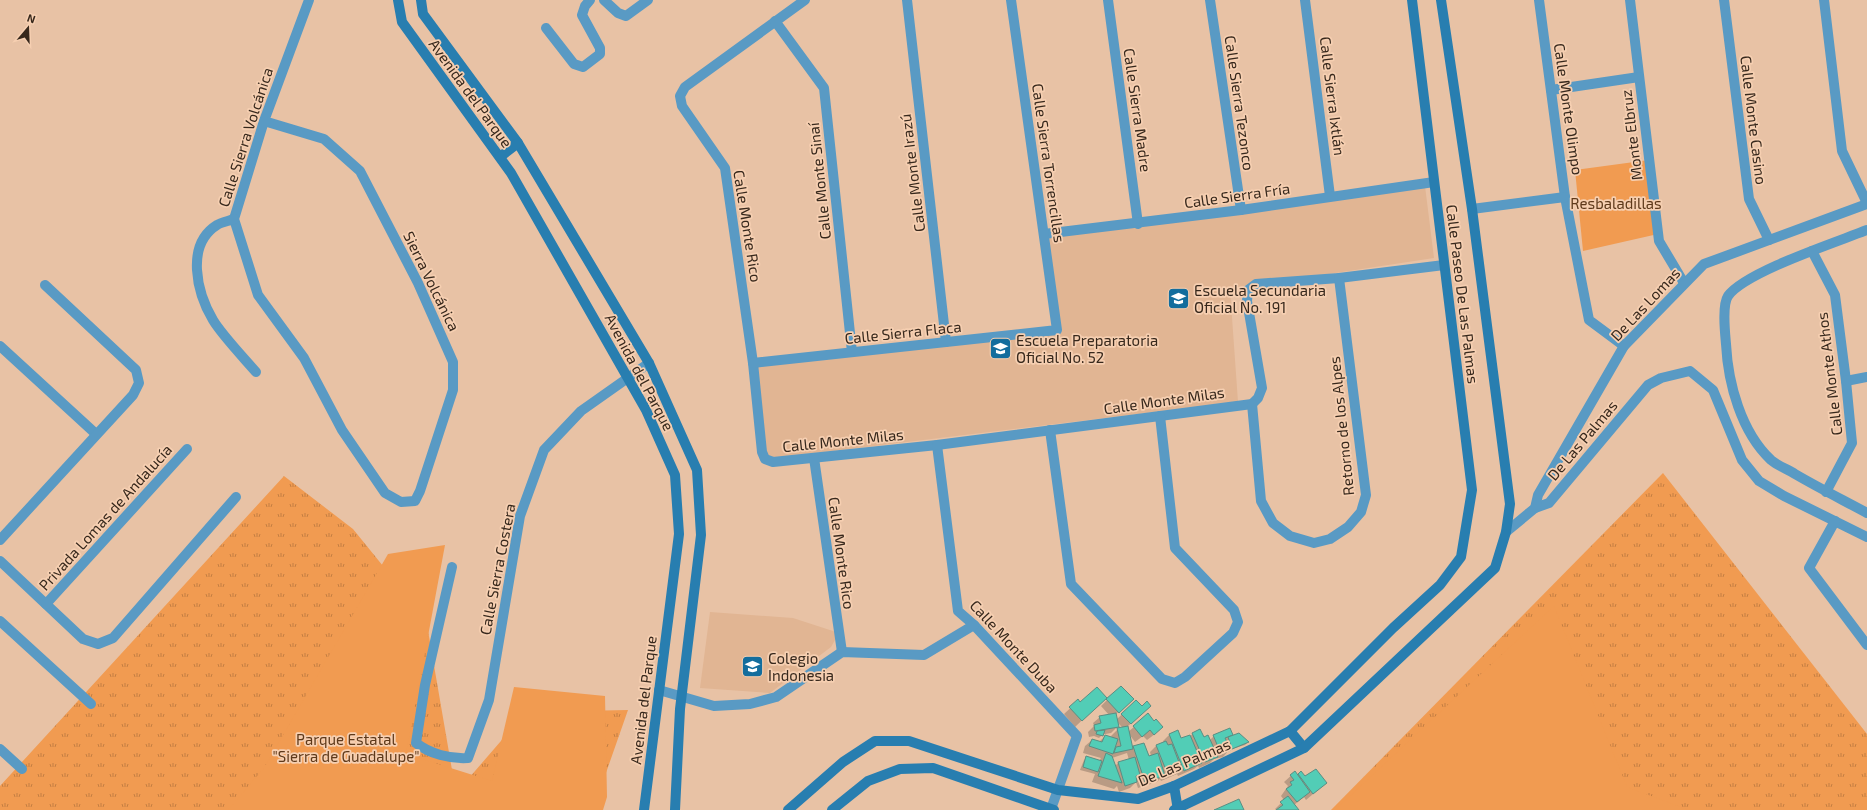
<svg xmlns="http://www.w3.org/2000/svg" width="1867" height="810" font-family="'Exo 2',sans-serif">
	<defs>
		<pattern id="grass-tufts" width="24" height="20" patternUnits="userSpaceOnUse"><rect width="24" height="20" fill="#f19b51"/><path d="M3 7l-1-3M5 7V3M7 7l1-3M15 17l-1-3M17 17v-4M19 17l1-3" fill="none" stroke="#c47e42"/></pattern>
	</defs>
	<rect width="100%" height="100%" fill="#e8c2a5"/>
	<g fill="#e1b593">
		<polygon points="1425,186 1434,258 1230,289 1238,402 767,459 756,366 1061,333 1048,237"/>
		<polygon points="710,612 793,618 839,633 831,647 770,693 700,688"/>
	</g>
	<g fill="url(#grass-tufts)">
		<polygon points="1663,473 1867,734 1867,810 1331,810"/>
		<polygon points="284,476 353,529 426,619 456,793 526,712 628,710 593,810 0,810 0,786"/>
	</g>
	<g fill="#f19b51">
		<polygon points="1649,160 1658,234 1583,251 1575,170"/>
		<polygon points="445,545 406,754 492,781 514,687 605,696 607,797 603,810 228,810 264,768 388,554"/>
		<polygon points="1554,606 1627,787 1689,810 1335,810"/>
	</g>
	<g fill="#0003" fill-rule="evenodd">
		<path d="M1107,700L1126,705L1115,715L1116,720L1136,701L1142,707L1150,706L1127,727L1128,732L1148,715L1155,734L1147,740L1143,736L1135,742L1129,734L1132,749L1144,744L1148,757L1151,756L1150,752L1156,746L1164,743L1163,741L1169,735L1180,740L1190,737L1193,733L1210,740L1214,736L1231,735L1228,738L1239,734L1248,742L1245,745L1229,750L1223,757L1214,759L1210,763L1199,768L1198,766L1194,769L1178,776L1177,774L1161,781L1160,779L1157,782L1138,788L1136,782L1130,788L1119,792L1117,786L1114,789L1092,782L1095,774L1080,770L1084,760L1087,757L1099,761L1101,758L1083,753L1085,746L1092,740L1099,742L1105,736L1112,738L1111,736L1118,729L1123,728L1117,722L1118,726L1111,733L1100,735H1102L1099,738L1094,736L1089,737L1088,732L1094,726L1093,723L1100,717L1109,715L1101,706ZM1127,753L1129,760L1118,763L1115,766L1112,758Z"/>
		<polygon points="1078,701 1080,704 1099,704 1075,727 1064,714"/>
		<polygon points="1294,773 1297,776 1301,773 1304,777 1326,783 1306,800 1304,797 1294,805 1298,810 1276,810 1275,809 1284,800 1281,796 1288,786 1284,782"/>
	</g>
	<g fill="#52cdb6" stroke="#5a8e83">
		<polygon points="1121,686 1134,699 1119,713 1106,699"/>
		<polygon points="1097,687 1107,698 1082,721 1069,707 1078,699 1080,702"/>
		<polygon points="1136,700 1142,706 1147,701 1151,706 1131,724 1121,714"/>
		<polygon points="1116,713 1119,727 1095,731 1094,725 1101,723 1099,716"/>
		<polygon points="1148,713 1154,721 1156,719 1163,727 1154,735 1150,730 1142,737 1133,726"/>
		<polygon points="1128,726 1133,749 1114,753 1116,747 1121,746 1117,728"/>
		<polygon points="1230,728 1233,735 1225,738 1231,750 1221,754 1213,735"/>
		<polygon points="1200,729 1204,737 1208,735 1218,757 1205,762 1192,733"/>
		<polygon points="1105,730 1103,736 1096,734 1097,731"/>
		<polygon points="1178,730 1181,738 1190,735 1202,763 1184,771 1169,734"/>
		<polygon points="1239,733 1249,742 1232,749 1228,737"/>
		<polygon points="1105,735 1118,739 1113,754 1089,746 1092,739 1102,742"/>
		<polygon points="1166,741 1168,745 1172,744 1182,770 1168,775 1156,745"/>
		<polygon points="1144,743 1149,756 1158,753 1165,776 1145,782 1133,746"/>
		<polygon points="1106,753 1112,756 1122,783 1098,776"/>
		<polygon points="1086,756 1102,761 1098,772 1083,767"/>
		<polygon points="1135,757 1140,775 1136,776 1137,782 1125,786 1118,762"/>
		<polygon points="1316,769 1327,783 1313,794 1298,774 1301,771 1305,776"/>
		<polygon points="1295,771 1310,792 1297,802 1286,789 1292,785 1290,782 1294,780 1290,775"/>
		<polygon points="1288,796 1299,810 1276,810 1283,805 1280,802"/>
		<polygon points="1239,799 1244,810 1214,810"/>
	</g>
	<g fill="none" stroke-linecap="round" stroke-linejoin="round">
		<g stroke="#599ac4" stroke-width="10">
			<polyline points="604,0 618,13 626,16 648,0"/>
			<polyline points="805,0 685,87 680,96 682,106 725,168 753,363 762,452 765,459 773,462 937,445 1252,404 1258,398 1262,388 1247,301 1248,290 1256,284 1339,278 1444,265"/>
			<polyline points="907,0 946,342"/>
			<polyline points="1108,0 1138,224"/>
			<polyline points="1210,0 1241,210"/>
			<polyline points="1305,0 1330,196"/>
			<polyline points="1539,0 1565,197 1589,320 1624,346"/>
			<polyline points="1630,0 1659,241 1684,283"/>
			<polyline points="1724,0 1749,199 1769,240"/>
			<polyline points="1824,0 1842,151 1867,203"/>
			<polyline points="775,21 824,88 852,352"/>
			<polyline points="546,28 574,64 583,67 600,54 600,48 582,15 585,6 590,0"/>
			<polyline points="1551,90 1639,77"/>
			<polyline points="264,121 324,139 360,171 418,283 453,362 453,390 420,491 415,501 401,502 385,493 342,430 304,358 258,295 234,219 264,121 309,0"/>
			<polyline points="1472,209 1565,197"/>
			<path d="M234,219C229,221 221,222 217,225C185,245 197,293 213,320C222,335 243,357 256,372"/>
			<path d="M1867,230C1837,242 1745,272 1728,296C1722,305 1725,333 1726,344C1728,383 1741,432 1771,460C1778,466 1787,469 1795,474C1819,488 1843,500 1867,513"/>
			<polyline points="1044,234 1241,210 1434,182"/>
			<polyline points="1812,251 1835,295 1846,381 1852,443 1826,492"/>
			<polyline points="0,346 96,434"/>
			<polyline points="753,363 1057,330 1011,0"/>
			<polyline points="1846,381 1867,377"/>
			<polyline points="1252,404 1261,501 1273,523 1290,536 1314,543 1330,539 1348,527 1361,512 1366,495 1339,278"/>
			<polyline points="1050,430 1071,584 1162,679 1175,683 1185,677 1233,633 1238,622 1234,610 1175,548 1160,416"/>
			<polyline points="937,445 958,611 974,625 1077,736 1051,809"/>
			<polyline points="814,458 842,652"/>
			<polyline points="1535,508 1549,503 1648,385 1661,378 1690,371 1713,390 1742,460 1759,481 1784,496 1867,537"/>
			<polyline points="1835,521 1809,568 1867,645"/>
			<polyline points="1506,532 1535,508 1538,495 1624,346 1704,264 1867,204"/>
			<polyline points="0,540 133,395 139,383 136,370 45,285"/>
			<polyline points="0,561 83,639 98,644 113,638 236,497"/>
			<path d="M452,567L425,685L416,743C430,754 450,759 468,758L489,700L520,516L544,450L581,411L649,363"/>
			<polyline points="46,604 187,449"/>
			<polyline points="0,621 91,704"/>
			<polyline points="659,690 714,706 750,704 776,697 842,652 924,655 974,625"/>
			<polyline points="0,749 22,769"/>
		</g>
		<g stroke="#287eb0" stroke-width="10">
			<polyline points="398,0 402,22 511,173 646,410 675,475 679,534 644,810"/>
			<polyline points="421,0 423,14 518,143 649,363 697,470 701,535 680,709 675,810"/>
			<polyline points="500,157 518,143"/>
			<polyline points="1290,731 1304,748"/>
			<polyline points="1174,786 1178,810"/>
			<polyline points="788,810 843,762 875,741 909,741 1058,790 1138,799 1174,786 1290,731 1393,628 1440,585 1461,557 1472,490 1412,0"/>
			<polyline points="832,810 868,781 900,769 933,768 1054,810"/>
			<polyline points="1174,810 1304,748 1495,568 1506,532 1510,504 1472,209 1441,0"/>
		</g>
	</g>
	<defs>
		<symbol id="school-square" viewBox="-11 -11 22 22"><rect x="-9" y="-9" width="18" height="18" rx="4" fill="#136d9d" stroke="#f6cfb1"/><path d="M0-5L7-2L0 1L-7-2ZM-4 1L0 2.5L4 1V4Q0 6-4 4Z" fill="#fff"/></symbol>
	</defs>
	<g fill-rule="evenodd">
		<use href="#school-square" x="1166" y="286" width="25" height="25"/>
		<use href="#school-square" x="988" y="336" width="25" height="25"/>
		<use href="#school-square" x="740" y="654" width="25" height="25"/>
	</g>
	<g text-anchor="middle" dominant-baseline="central" stroke-width="3.5" stroke-linejoin="round" paint-order="stroke">
		<g font-size="15" fill="#37281c" stroke="#f6cfb1">
			<text transform="translate(471 93) rotate(54)">Avenida del Parque</text>
			<text transform="translate(1333 96) rotate(83)">Calle Sierra Ixtlán</text>
			<text transform="translate(1240 103) rotate(82)">Calle Sierra Tezonco</text>
			<text transform="translate(1569 109) rotate(82)">Calle Monte Olimpo</text>
			<text transform="translate(1138 110) rotate(82)">Calle Sierra Madre</text>
			<text transform="translate(1754 120) rotate(83)">Calle Monte Casino</text>
			<text transform="translate(1631 135) rotate(-97)">Monte Elbruz</text>
			<text transform="translate(245 137) rotate(-72)">Calle Sierra Volcánica</text>
			<text transform="translate(1049 163) rotate(82)">Calle Sierra Torrencillas</text>
			<text transform="translate(912 173) rotate(-97)">Calle Monte Irazú</text>
			<text transform="translate(819 181) rotate(-96)">Calle Monte Sinaí</text>
			<text transform="translate(1237 195) rotate(-8)">Calle Sierra Fría</text>
			<text transform="translate(748 226) rotate(81)">Calle Monte Rico</text>
			<text transform="translate(432 281) rotate(64)">Sierra Volcánica</text>
			<text transform="translate(1463 294) rotate(83)">Calle Paseo De Las Palmas</text>
			<text transform="translate(1645 304) rotate(-47)">De Las Lomas</text>
			<text transform="translate(903 332) rotate(-6)">Calle Sierra Flaca</text>
			<text transform="translate(640 372) rotate(62)">Avenida del Parque</text>
			<text transform="translate(1829 374) rotate(-97)">Calle Monte Athos</text>
			<text transform="translate(1164 400) rotate(-8)">Calle Monte Milas</text>
			<text transform="translate(1341 426) rotate(-96)">Retorno de los Alpes</text>
			<text transform="translate(843 440) rotate(-6)">Calle Monte Milas</text>
			<text transform="translate(1582 440) rotate(-50)">De Las Palmas</text>
			<text transform="translate(105 517) rotate(-48)">Privada Lomas de Andalucía</text>
			<text transform="translate(842 553) rotate(82)">Calle Monte Rico</text>
			<text transform="translate(497 569) rotate(-79)">Calle Sierra Costera</text>
			<text transform="translate(1014 646) rotate(47)">Calle Monte Duba</text>
			<text transform="translate(643 700) rotate(-83)">Avenida del Parque</text>
			<text transform="translate(1184 762) rotate(-23)">De Las Palmas</text>
		</g>
		<g font-size="15" fill="#5e391a" stroke="#f6cfb1">
			<text x="1616" y="203">Resbaladillas</text>
			<text x="346" y="739">Parque Estatal<tspan x="346" dy="17">"Sierra de Guadalupe"</tspan></text>
		</g>
		<g font-size="15" fill="#37281c" stroke="#f6cfb1" text-anchor="start">
			<text x="1194" y="290">Escuela Secundaria<tspan x="1194" dy="17">Oficial No. 191</tspan></text>
			<text x="1016" y="340">Escuela Preparatoria<tspan x="1016" dy="17">Oficial No. 52</tspan></text>
			<text x="768" y="658">Colegio<tspan x="768" dy="17">Indonesia</tspan></text>
		</g>
	</g>
	<g transform="translate(28 28) rotate(19)" stroke="#f6cfb1" stroke-width="3" paint-order="stroke">
	<path d="M0-3L7 15L0 10L-7 15Z" fill="#37281c"/>
	<text y="-6" font-size="11" font-weight="bold" text-anchor="middle" fill="#37281c">N</text>
	</g>
</svg>
